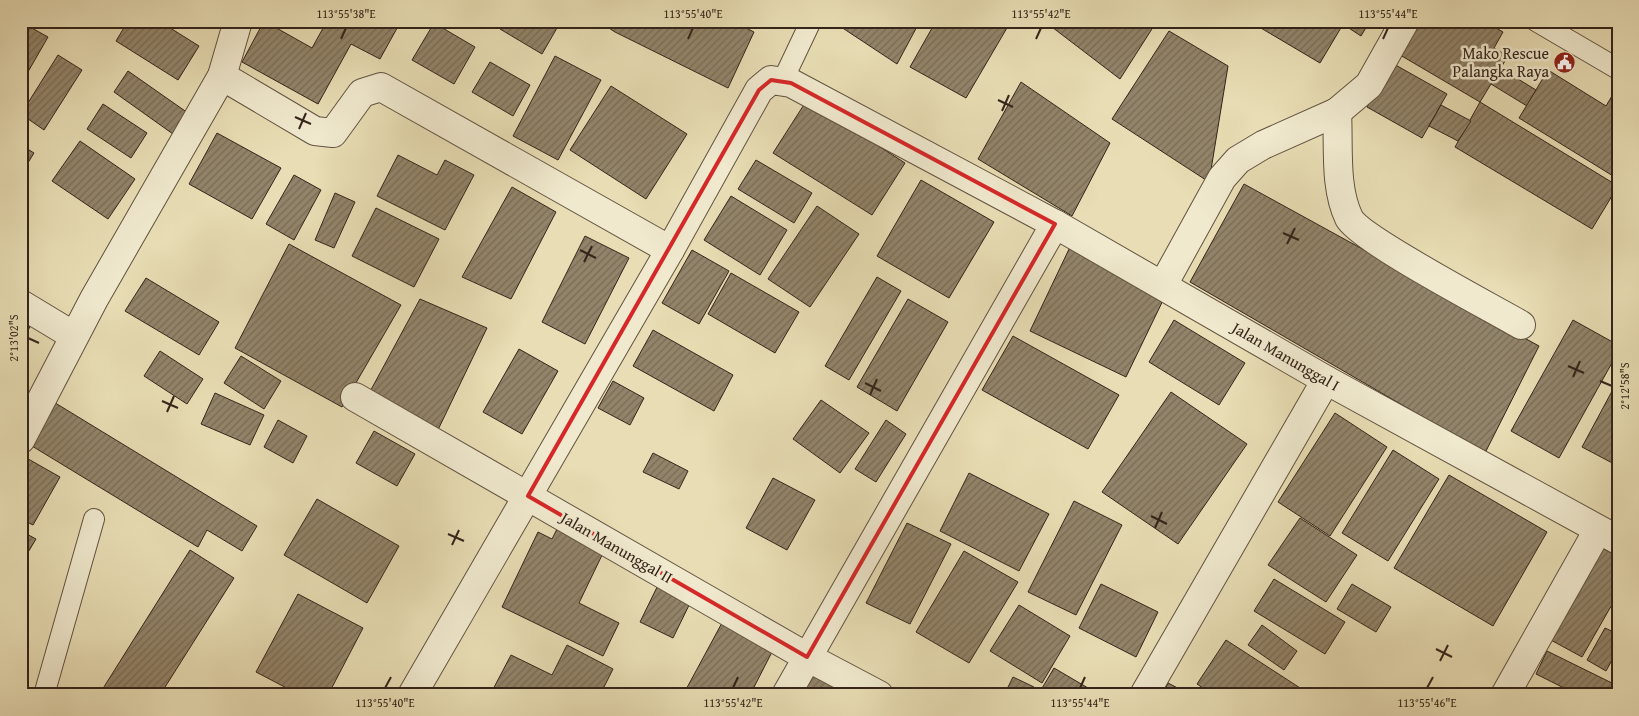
<svg xmlns="http://www.w3.org/2000/svg" width="1639" height="716" font-family="'Gentium Book Plus',serif">
	<defs>
		<pattern id="building-hatch" width="6" height="6" patternUnits="userSpaceOnUse" patternTransform="scale(1.25)"><rect width="6" height="6" fill="#92846a"/><path d="M-1 1l2-2M0 6l6-6M5 7l2-2" fill="none" stroke="#786c56"/></pattern>
	</defs>
	<rect width="100%" height="100%" fill="#e8ddb4"/>
	<filter id="stains"><feTurbulence type="fractalNoise" baseFrequency=".004" numOctaves="4"/><feColorMatrix values="0 0 0 0 .2 0 0 0 0 .09 0 0 0 0 .02 0 0 0 .5 -.17"/></filter>
	<radialGradient id="worn" r=".72"><stop offset=".6" stop-color="#630" stop-opacity="0"/><stop offset="1" stop-color="#630" stop-opacity=".3"/></radialGradient>
	<g fill="url(#building-hatch)" stroke="#34241a">
		<polygon points="128,21 159,21 199,46 178,80 116,41"/>
		<polygon points="264,21 312,48 327,21 401,21 380,59 351,44 318,104 242,62"/>
		<polygon points="504,21 561,21 542,54 500,29"/>
		<polygon points="598,21 732,21 754,32 728,88 615,32"/>
		<polygon points="832,21 920,21 897,64"/>
		<polygon points="936,21 1011,21 966,98 910,67"/>
		<polygon points="1044,21 1157,21 1120,79"/>
		<polygon points="1249,21 1334,21 1342,26 1320,63"/>
		<polygon points="1338,21 1370,21 1361,36"/>
		<polygon points="1414,21 1484,21 1503,32 1494,48 1508,56 1480,102 1395,52"/>
		<polygon points="21,22 48,37 21,84"/>
		<polygon points="434,23 475,47 454,84 412,60"/>
		<polygon points="1169,31 1228,66 1209,182 1112,119"/>
		<polygon points="58,55 82,70 44,130 21,114"/>
		<polygon points="555,56 601,80 558,160 513,136"/>
		<polygon points="490,62 530,85 513,116 472,92"/>
		<polygon points="1392,63 1447,94 1422,138 1367,107"/>
		<polygon points="1500,68 1536,90 1527,106 1491,84"/>
		<polygon points="1548,70 1606,106 1618,86 1618,179 1519,118"/>
		<polygon points="128,71 188,113 173,134 114,92"/>
		<polygon points="1021,82 1110,143 1072,216 978,159"/>
		<polygon points="611,86 687,134 646,199 570,150"/>
		<polygon points="807,100 905,163 872,215 773,153"/>
		<polygon points="1480,102 1618,186 1592,229 1455,147"/>
		<polygon points="103,104 147,133 131,158 87,129"/>
		<polygon points="1441,105 1471,121 1458,141 1429,126"/>
		<polygon points="217,133 281,168 252,219 189,184"/>
		<polygon points="80,141 135,179 108,219 52,181"/>
		<polygon points="21,145 34,153 21,174"/>
		<polygon points="398,155 437,175 445,160 474,175 445,230 377,196"/>
		<polygon points="756,160 812,193 794,223 738,189"/>
		<polygon points="294,175 321,190 294,240 266,224"/>
		<polygon points="921,180 994,222 949,298 877,256"/>
		<polygon points="1244,184 1539,346 1485,453 1190,282"/>
		<polygon points="512,187 556,212 511,299 462,277"/>
		<polygon points="335,193 355,202 334,248 315,240"/>
		<polygon points="731,196 787,230 760,275 704,240"/>
		<polygon points="817,206 859,234 810,307 768,279"/>
		<polygon points="376,208 439,239 414,287 352,256"/>
		<polygon points="585,236 629,258 585,344 542,322"/>
		<polygon points="289,244 401,305 342,407 235,348"/>
		<polygon points="1071,245 1167,292 1126,377 1030,331"/>
		<polygon points="692,250 729,271 699,324 662,303"/>
		<polygon points="731,273 799,312 775,353 708,314"/>
		<polygon points="877,277 901,291 849,380 825,366"/>
		<polygon points="146,278 219,322 199,355 125,311"/>
		<polygon points="420,299 487,328 435,436 366,399"/>
		<polygon points="908,299 948,322 897,411 857,387"/>
		<polygon points="21,312 34,320 21,342"/>
		<polygon points="1174,320 1245,363 1219,405 1149,362"/>
		<polygon points="1573,320 1618,345 1618,352 1559,458 1511,431"/>
		<polygon points="653,330 733,375 714,411 633,366"/>
		<polygon points="1013,336 1119,395 1088,449 982,390"/>
		<polygon points="519,349 558,371 522,434 483,412"/>
		<polygon points="160,351 203,379 187,404 144,376"/>
		<polygon points="241,356 281,381 264,409 224,383"/>
		<polygon points="1618,380 1618,466 1582,447"/>
		<polygon points="613,381 644,398 630,425 598,408"/>
		<polygon points="1171,392 1247,444 1178,544 1102,492"/>
		<polygon points="215,393 264,415 250,445 201,424"/>
		<polygon points="821,400 869,433 840,473 793,439"/>
		<polygon points="52,401 257,526 242,551 207,530 198,547 27,443"/>
		<polygon points="1335,413 1387,447 1330,536 1278,502"/>
		<polygon points="278,420 307,436 293,463 264,447"/>
		<polygon points="886,420 906,434 876,482 855,469"/>
		<polygon points="374,431 415,454 397,486 356,463"/>
		<polygon points="1393,450 1439,479 1388,561 1342,533"/>
		<polygon points="653,453 688,471 679,489 643,472"/>
		<polygon points="23,456 60,477 33,525 21,519 21,459"/>
		<polygon points="969,473 1049,514 1019,571 940,531"/>
		<polygon points="1449,475 1547,532 1493,626 1394,568"/>
		<polygon points="773,478 815,500 787,550 746,528"/>
		<polygon points="317,499 399,546 367,603 284,555"/>
		<polygon points="1074,501 1122,525 1076,615 1028,592"/>
		<polygon points="1300,518 1357,555 1326,602 1268,565"/>
		<polygon points="907,523 951,544 910,624 866,603"/>
		<polygon points="557,529 604,551 579,603 619,623 603,656 502,607 538,532 552,539"/>
		<polygon points="21,531 36,539 21,564"/>
		<polygon points="1601,547 1618,557 1618,594 1582,657 1549,639"/>
		<polygon points="190,550 234,578 160,695 111,695 102,690"/>
		<polygon points="964,551 1018,582 969,663 916,632"/>
		<polygon points="661,579 694,595 673,638 640,622"/>
		<polygon points="1274,579 1345,622 1325,654 1254,611"/>
		<polygon points="1101,584 1158,612 1136,657 1079,628"/>
		<polygon points="1352,584 1391,607 1376,632 1337,609"/>
		<polygon points="298,594 363,628 328,695 300,695 256,672"/>
		<polygon points="1019,605 1070,636 1042,683 990,651"/>
		<polygon points="723,621 774,648 750,695 683,695"/>
		<polygon points="1262,625 1297,651 1284,670 1248,645"/>
		<polygon points="1605,628 1618,634 1618,649 1606,671 1587,660"/>
		<polygon points="1226,640 1311,695 1213,695 1197,684"/>
		<polygon points="567,645 613,669 600,695 490,695 511,655 552,675"/>
		<polygon points="1547,651 1618,686 1614,695 1578,695 1536,674"/>
		<polygon points="1054,668 1100,695 1038,695"/>
		<polygon points="809,674 855,695 800,695"/>
		<polygon points="1013,677 1034,687 1030,695 1004,695"/>
		<polygon points="1168,683 1191,695 1162,695"/>
	</g>
	<g fill="none" stroke-linecap="round" stroke-linejoin="round">
		<defs>
			<g id="lane">
				<polyline points="1536,21 1618,69"/>
				<polyline points="782,82 811,21"/>
				<polyline points="44,695 94,519"/>
			</g>
			<g id="street">
				<polyline points="222,76 315,131 333,133 362,93 381,87 670,250"/>
				<path d="M1337,112C1339,145 1334,187 1349,218C1360,239 1492,308 1521,325"/>
				<polyline points="1163,285 1222,178 1238,160 1263,145 1337,112 1369,85 1405,21"/>
				<polyline points="21,304 74,336"/>
				<polyline points="355,397 807,657 879,695"/>
				<polyline points="21,439 94,299 222,76 238,21"/>
				<polyline points="412,695 670,250 759,90 771,80 791,83 1055,224 1326,380 1618,540"/>
				<polyline points="786,695 1055,224"/>
				<polyline points="1144,695 1326,380"/>
				<polyline points="1505,695 1598,530"/>
			</g>
		</defs>
		<use href="#lane" stroke="#615240" stroke-width="22"/>
		<use href="#street" stroke="#615240" stroke-width="30"/>
		<use href="#lane" stroke="#f0e9ce" stroke-width="20"/>
		<use href="#street" stroke="#f0e9ce" stroke-width="28"/>
	</g>
	<path fill="none" stroke="#d62828" stroke-width="4" stroke-linejoin="round" d="M771,80L791,83L1055,224L807,657L528,496L759,90Z"/>
	<path fill="none" stroke="#34241a" stroke-width="2" d="M341,39L346,28M688,39L693,28M1036,39L1041,28M1383,39L1388,28M998,100L1013,107M1002,111L1009,95M295,117L311,124M299,129L306,113M1283,233L1299,240M1287,244L1295,228M580,250L596,258M584,262L592,246M28,338L39,343M1568,366L1584,373M1573,377L1580,361M1600,381L1612,386M865,383L881,391M870,395L877,379M162,401L178,408M167,412L174,396M1151,516L1167,524M1155,528L1162,512M448,534L464,541M452,545L459,530M1436,649L1452,657M1440,661L1448,645M385,688L391,677M733,688L738,677M1080,688L1085,677M1427,688L1433,677"/>
	<defs>
		<symbol id="civic-disc" viewBox="-11 -11 22 22"><circle r="9.5" fill="#8f2418" stroke="#f0e9ce"/><path d="M-.6-6.5H3V-4.5H.6V-3L4-1V1h2V6H-6V1h2V-1L-.6-3ZM-1.2 2.5V6h2.4V2.5Z" fill="#fff"/></symbol>
	</defs>
	<g fill-rule="evenodd">
		<use href="#civic-disc" x="1552" y="50" width="25" height="25"/>
	</g>
	<g text-anchor="middle" dominant-baseline="central" stroke-width="5" stroke-linejoin="round" paint-order="stroke">
		<g font-size="16" fill="#34241a" stroke="#f0e9ce" text-anchor="end">
			<text x="1549" y="53">Mako Rescue<tspan x="1549" dy="18">Palangka Raya</tspan></text>
		</g>
		<g font-size="16" fill="#34241a" stroke="#f0e9ce">
			<text transform="translate(1286 356) rotate(30)">Jalan Manunggal I</text>
			<text transform="translate(617 547) rotate(30)">Jalan Manunggal II</text>
		</g>
	</g>
	<rect width="1639" height="716" fill="none" stroke="#e8ddb4" stroke-width="55"/>
	<rect x="28" y="28" width="1584" height="660" fill="none" stroke="#34241a" stroke-width="2"/>
	<g font-size="12" text-anchor="middle" fill="#34241a">
		<text x="346" y="18">113°55'38"E</text>
		<text x="693" y="18">113°55'40"E</text>
		<text x="1041" y="18">113°55'42"E</text>
		<text x="1388" y="18">113°55'44"E</text>
		<text transform="translate(14 338) rotate(-90)" y="4">2°13'02"S</text>
		<text transform="translate(1625 386) rotate(-90)" y="4">2°12'58"S</text>
		<text x="385" y="707">113°55'40"E</text>
		<text x="733" y="707">113°55'42"E</text>
		<text x="1080" y="707">113°55'44"E</text>
		<text x="1427" y="707">113°55'46"E</text>
	</g>
	<rect width="100%" height="100%" filter="url(#stains)"/>
	<rect width="100%" height="100%" fill="url(#worn)"/>
</svg>
